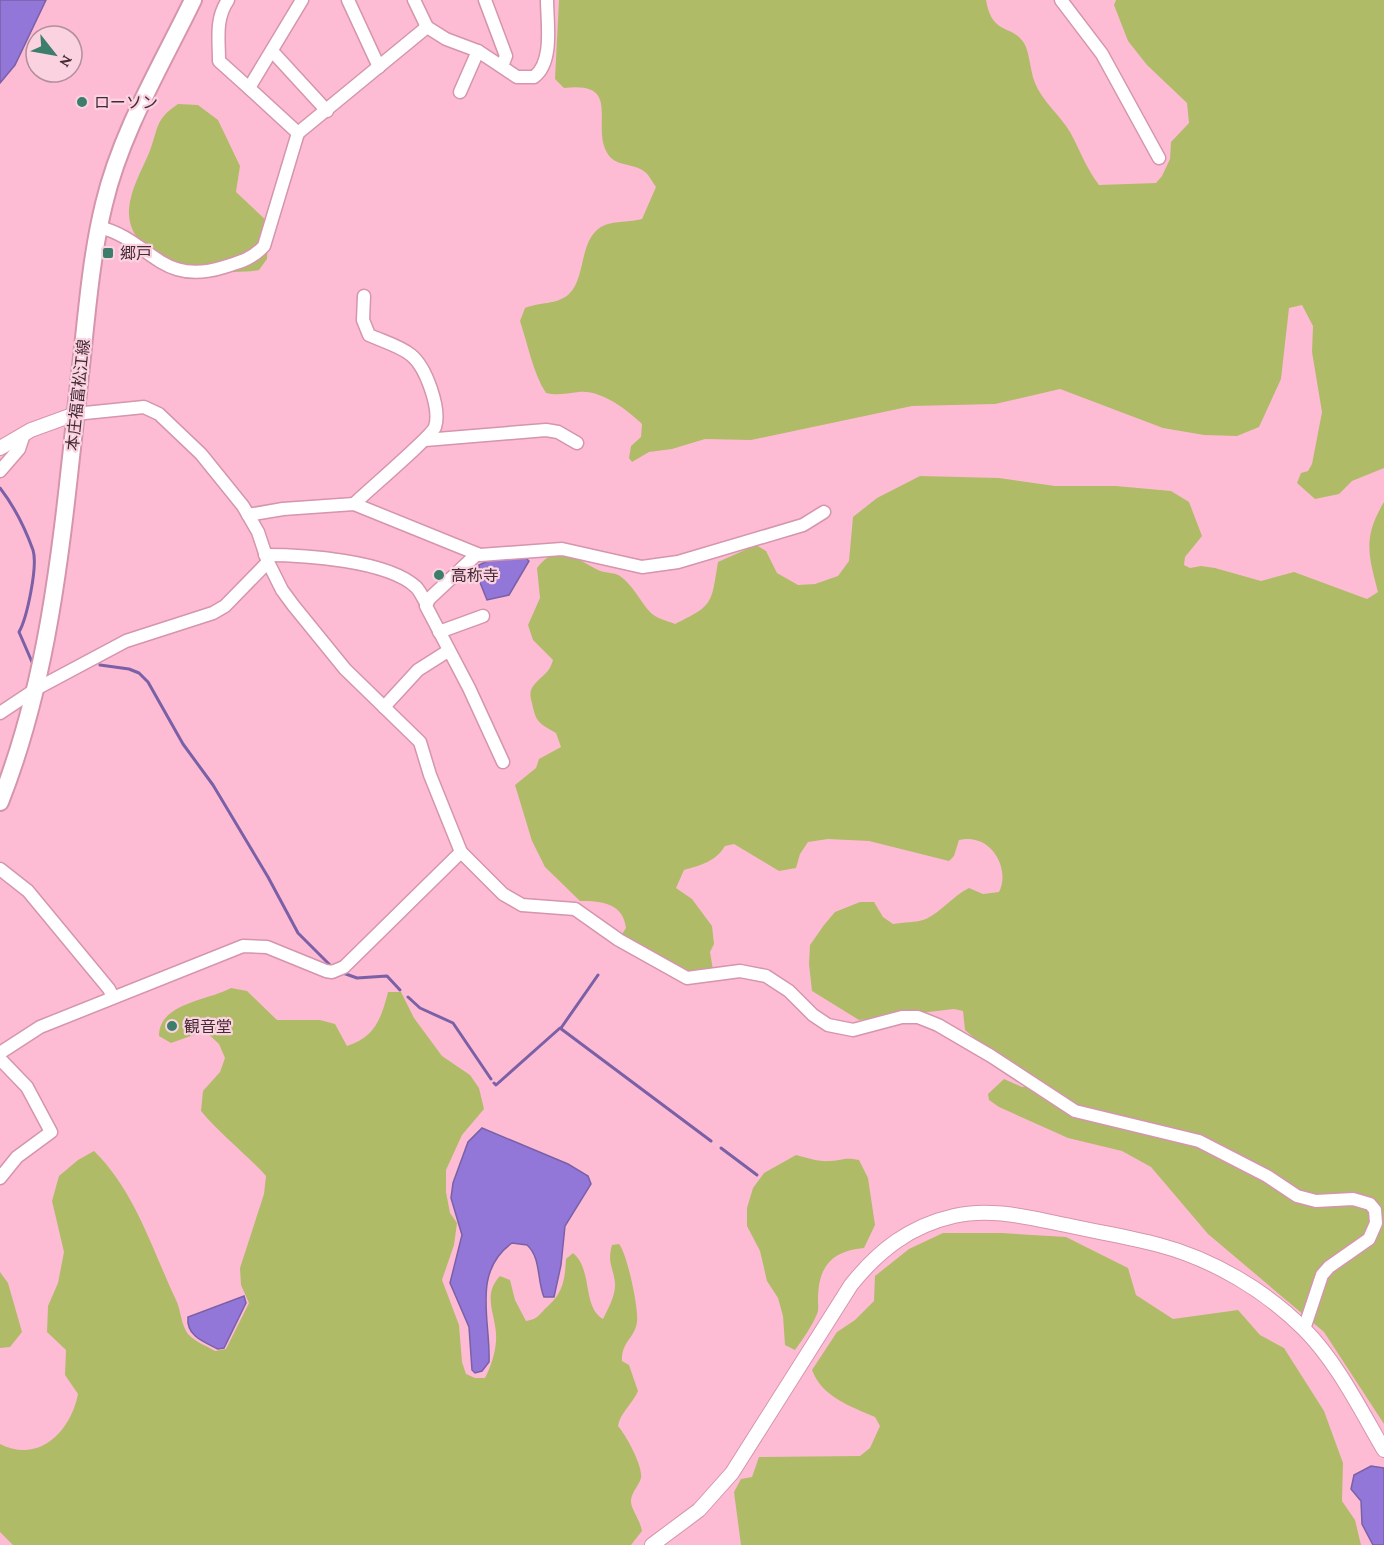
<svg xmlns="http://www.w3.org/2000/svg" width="1384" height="1545" font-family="'Crimson Pro','Noto Sans JP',serif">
	<rect width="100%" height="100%" fill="#febcd4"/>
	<g fill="#b0bb68">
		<path d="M559,0H986C992,36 1012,24 1024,43C1030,53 1030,71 1035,83C1042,101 1060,115 1070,132C1080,150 1086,168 1099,185L1156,183L1162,176L1170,159L1171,142L1189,123L1187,103L1147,65L1128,41L1114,5L1116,0H1384V468L1352,481L1339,494L1315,499L1297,483L1301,473L1308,471L1312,464L1322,412L1312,352L1313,326L1302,305L1289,308L1281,379L1259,427L1237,436L1204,435L1163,428L1060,389L995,404L912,406L751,440L705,439L672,449L649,452L632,462L629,458L631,446L641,437L642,424C627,410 602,390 579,392C567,393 558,396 546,393C533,373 528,345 520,321L525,308C539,302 557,305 569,294C587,277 578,236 605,225C615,221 630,222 642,219L656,187C653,183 649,175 645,172C636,164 619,166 611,158C586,131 627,80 564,88L555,79Z"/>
		<path d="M178,104L198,105L218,120L240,166L236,192L269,223L267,259L259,270C219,277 126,267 129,209C131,188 141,172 149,153C159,128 154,120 178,104Z"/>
		<path d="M920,476L999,478L1055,486H1116L1171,491L1189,502L1202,536L1185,557L1184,565L1190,568L1201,566L1215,568L1261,581L1294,572L1367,599L1378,592C1368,554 1363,537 1384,502V1424L1324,1332L1208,1234L1151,1167L1122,1151L1068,1138L999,1107L989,1100L988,1094L1004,1079L1022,1087L1029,1086L965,1030L963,1011L954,1009L859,1020L812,991L809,964L810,945L824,925L835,912L860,902H874L883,917L893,924C903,922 916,923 926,919C942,911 953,896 969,888L983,894L999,892C1011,869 991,832 959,840L954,856L949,861L869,841L828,839L808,842L800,854L796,868L779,871L734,844L725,846C715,862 701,865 684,870L676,888L692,899L712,926L714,944L710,952L713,970L687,972L625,939L622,934L626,928C623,903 602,901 580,901L545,867L532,841L515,785L536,768L539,759L561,747L556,733C539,723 536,723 532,703C530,696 529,691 534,685C542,675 549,674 553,660L533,640L528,625L540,598L537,568C558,541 575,559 598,570C604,573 614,572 620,576C633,585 640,601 650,612C655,618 668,621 675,624C714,605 711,604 718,562L756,545L766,551L777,573L798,585L815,584L838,576L849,561L853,517L877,498Z"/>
		<path d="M231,988L247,991L277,1020H320L335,1024L347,1046C375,1037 381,1019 388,992H401L414,1018L442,1056L470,1075L479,1088L484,1109L462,1135L446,1170V1192L450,1213L457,1223L454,1245L442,1280L459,1325L462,1362L466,1374L475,1378H485C492,1364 497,1348 496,1333C494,1311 483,1294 500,1276L510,1280L515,1300L526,1321C539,1319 539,1314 548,1306C563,1293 565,1279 566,1259L573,1253C593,1269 582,1307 603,1319C608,1309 616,1295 615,1283C613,1266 607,1263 612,1245L619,1244C627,1253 639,1309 637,1322C635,1338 621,1342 622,1361L629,1365L638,1391C633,1403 620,1413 618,1426C626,1435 643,1466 641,1478C639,1485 632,1492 631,1500C630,1508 640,1519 642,1531L631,1545H13L0,1532V1444C39,1464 71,1431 78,1394L65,1375L66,1350L47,1332L48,1306L58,1283L64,1252L52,1201L59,1176L78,1160L94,1151C135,1191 152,1249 176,1300C181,1310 181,1325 188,1334C195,1342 207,1346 215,1351L226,1349L249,1303L241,1285L240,1268L264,1194L266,1176C245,1153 221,1135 201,1111L203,1091L220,1072L225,1058L219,1044L205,1031L171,1043L159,1036C159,1003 207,1001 231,988Z"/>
		<path d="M796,1155C807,1158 819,1162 830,1161C844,1160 845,1157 859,1160L868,1178L875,1225L864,1248C831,1251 818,1267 818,1300C818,1305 819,1309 817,1314C812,1326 803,1339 795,1350L785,1345L783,1316L778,1298L767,1281L760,1251L747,1226V1208L753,1188L764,1173Z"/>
		<path d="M943,1233H1002L1066,1237L1128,1268L1136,1295L1173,1319L1238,1310L1260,1335L1284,1348L1324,1411L1343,1463L1342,1501L1355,1520L1361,1545H741L734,1492L741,1479L752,1477L759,1457L860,1456L870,1448L880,1426L875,1417C850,1406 822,1397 812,1370L837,1332L855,1320L874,1301L875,1276L909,1249Z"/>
		<polygon points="0,1272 8,1283 22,1332 10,1347 0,1348"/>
	</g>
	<g fill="#9277d8" stroke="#7a60a7" stroke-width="1.5">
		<polygon points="0,0 46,0 15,65 0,83"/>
		<polygon points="525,557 529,561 509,595 487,600 479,580 479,565 490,560"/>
		<path d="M482,1128L568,1164L588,1176L591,1184L565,1226L561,1265L554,1297H544C537,1281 541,1257 527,1245L512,1243C471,1272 491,1322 489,1362L482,1371L475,1373L472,1370L469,1327L450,1283L462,1235L451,1198L453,1183L468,1142Z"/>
		<path d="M244,1296L246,1303L224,1348L218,1349C204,1342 186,1336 188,1317Z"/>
		<polygon points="1371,1466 1384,1468 1384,1545 1373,1545 1362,1524 1361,1501 1351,1489 1354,1475"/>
	</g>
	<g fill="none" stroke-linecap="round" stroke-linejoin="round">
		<g stroke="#7a60a7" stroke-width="3">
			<path d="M0,488C14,506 25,528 33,550C38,566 27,618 19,632L32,662"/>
			<polyline points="100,665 129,669 139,673 148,682 183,744 213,785 268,877 298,933 330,965"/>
			<polyline points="343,973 357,978 387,976 400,990"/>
			<polyline points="408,997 420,1008 453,1023 491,1079"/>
			<polyline points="561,1028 598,975"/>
			<polyline points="494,1083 496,1085 560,1028 711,1141"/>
			<polyline points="721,1148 757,1175"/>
		</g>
		<defs>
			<g id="minor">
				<path d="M228,0C215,19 219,39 219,61L249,88"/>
				<path d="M302,0L249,88L298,133L427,27L446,39L478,51L517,77H534C554,62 547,22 547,0"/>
				<polyline points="348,0 379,67"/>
				<polyline points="414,0 427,27"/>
				<polyline points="485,0 506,56 502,66"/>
				<polyline points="1061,0 1102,54 1159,158"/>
				<polyline points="272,51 327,111"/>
				<polyline points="460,92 478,51"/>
				<path d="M99,227C151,240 160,287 224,267C240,262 252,259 264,246L298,133"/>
				<polyline points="75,414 144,407 159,414 201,454 243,506 258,532 268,562 282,590 293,605 345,669 420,742 430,775 461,852 503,894 522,905 575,909 619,940 687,978 740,971 766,976 789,991 813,1015 828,1025 853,1030 902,1017 918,1017 938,1025 991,1056 1075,1111 1199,1141 1267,1176 1297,1196 1316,1201 1353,1199 1370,1204 1375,1210 1376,1223 1369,1239 1329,1267 1322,1275 1304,1329"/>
				<polyline points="425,440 546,430 558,432 577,443"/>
				<polyline points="0,471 19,449 24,434"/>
				<path d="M354,504C366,492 431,437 435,427C441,409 426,367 411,355C400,346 382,341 369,335L363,320L364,296"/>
				<polyline points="248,515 283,509 354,504 480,555 562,549 642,567 678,562 803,525 824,512"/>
				<polyline points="477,554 429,599 426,606 469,688 503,762"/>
				<path d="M265,555C303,555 387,560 416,587C420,591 423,598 426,603"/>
				<polyline points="439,632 483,616"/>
				<polyline points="384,707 418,670 448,651"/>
				<polyline points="0,713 36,689 126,641 213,613 225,606 268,562"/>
				<polyline points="0,869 28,891 109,989 113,997"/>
				<polyline points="0,1053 40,1027 243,946 267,947 326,971 332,972 344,967 461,852"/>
				<polyline points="0,1059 27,1087 51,1132 17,1157 0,1178"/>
			</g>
			<g id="tertiary">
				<polyline points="0,448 31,430 75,414"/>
				<path d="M652,1545L699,1510L732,1473L851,1285C879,1250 910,1226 954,1216C991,1207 1030,1218 1066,1225C1097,1232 1129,1237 1159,1245C1212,1259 1265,1290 1304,1329C1337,1362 1360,1409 1384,1450"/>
			</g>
			<path id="secondary" d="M0,802C55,663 64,513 81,366C87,312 91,257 104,204C121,132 161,66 193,0"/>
		</defs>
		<use href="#minor" stroke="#d495ad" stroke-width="15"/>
		<use href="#tertiary" stroke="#d495ad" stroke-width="16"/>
		<use href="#secondary" stroke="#d495ad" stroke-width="20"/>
		<use href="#minor" stroke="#fff" stroke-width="12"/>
		<use href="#tertiary" stroke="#fff" stroke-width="14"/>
		<use href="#secondary" stroke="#fff" stroke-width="16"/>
	</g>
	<g fill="#3c7d6c" stroke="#fbd2e0" stroke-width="2">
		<circle cx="82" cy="102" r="6"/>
		<rect x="102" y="247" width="12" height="12" rx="3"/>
		<circle cx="439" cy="575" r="6"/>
		<circle cx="172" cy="1026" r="6"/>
	</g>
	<g text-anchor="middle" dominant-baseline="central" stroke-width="4.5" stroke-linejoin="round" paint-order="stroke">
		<g font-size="16" fill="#432a34" stroke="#fbd2e0" text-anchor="start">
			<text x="94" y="102">ローソン</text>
			<text x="120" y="253">郷戸</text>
			<text x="451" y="575">高称寺</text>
			<text x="184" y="1026">観音堂</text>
		</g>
		<g font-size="16" fill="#432a34" stroke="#fbd2e0">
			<text transform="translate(78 395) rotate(-84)">本庄福富松江線</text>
		</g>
	</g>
	<g transform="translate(54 54) rotate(121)"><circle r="28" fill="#fbd2e0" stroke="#b18f9b" stroke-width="1.5"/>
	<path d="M0-4.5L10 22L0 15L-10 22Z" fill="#3c7d6c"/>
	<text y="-9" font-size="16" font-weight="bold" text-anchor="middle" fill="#432a34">N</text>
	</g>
</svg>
